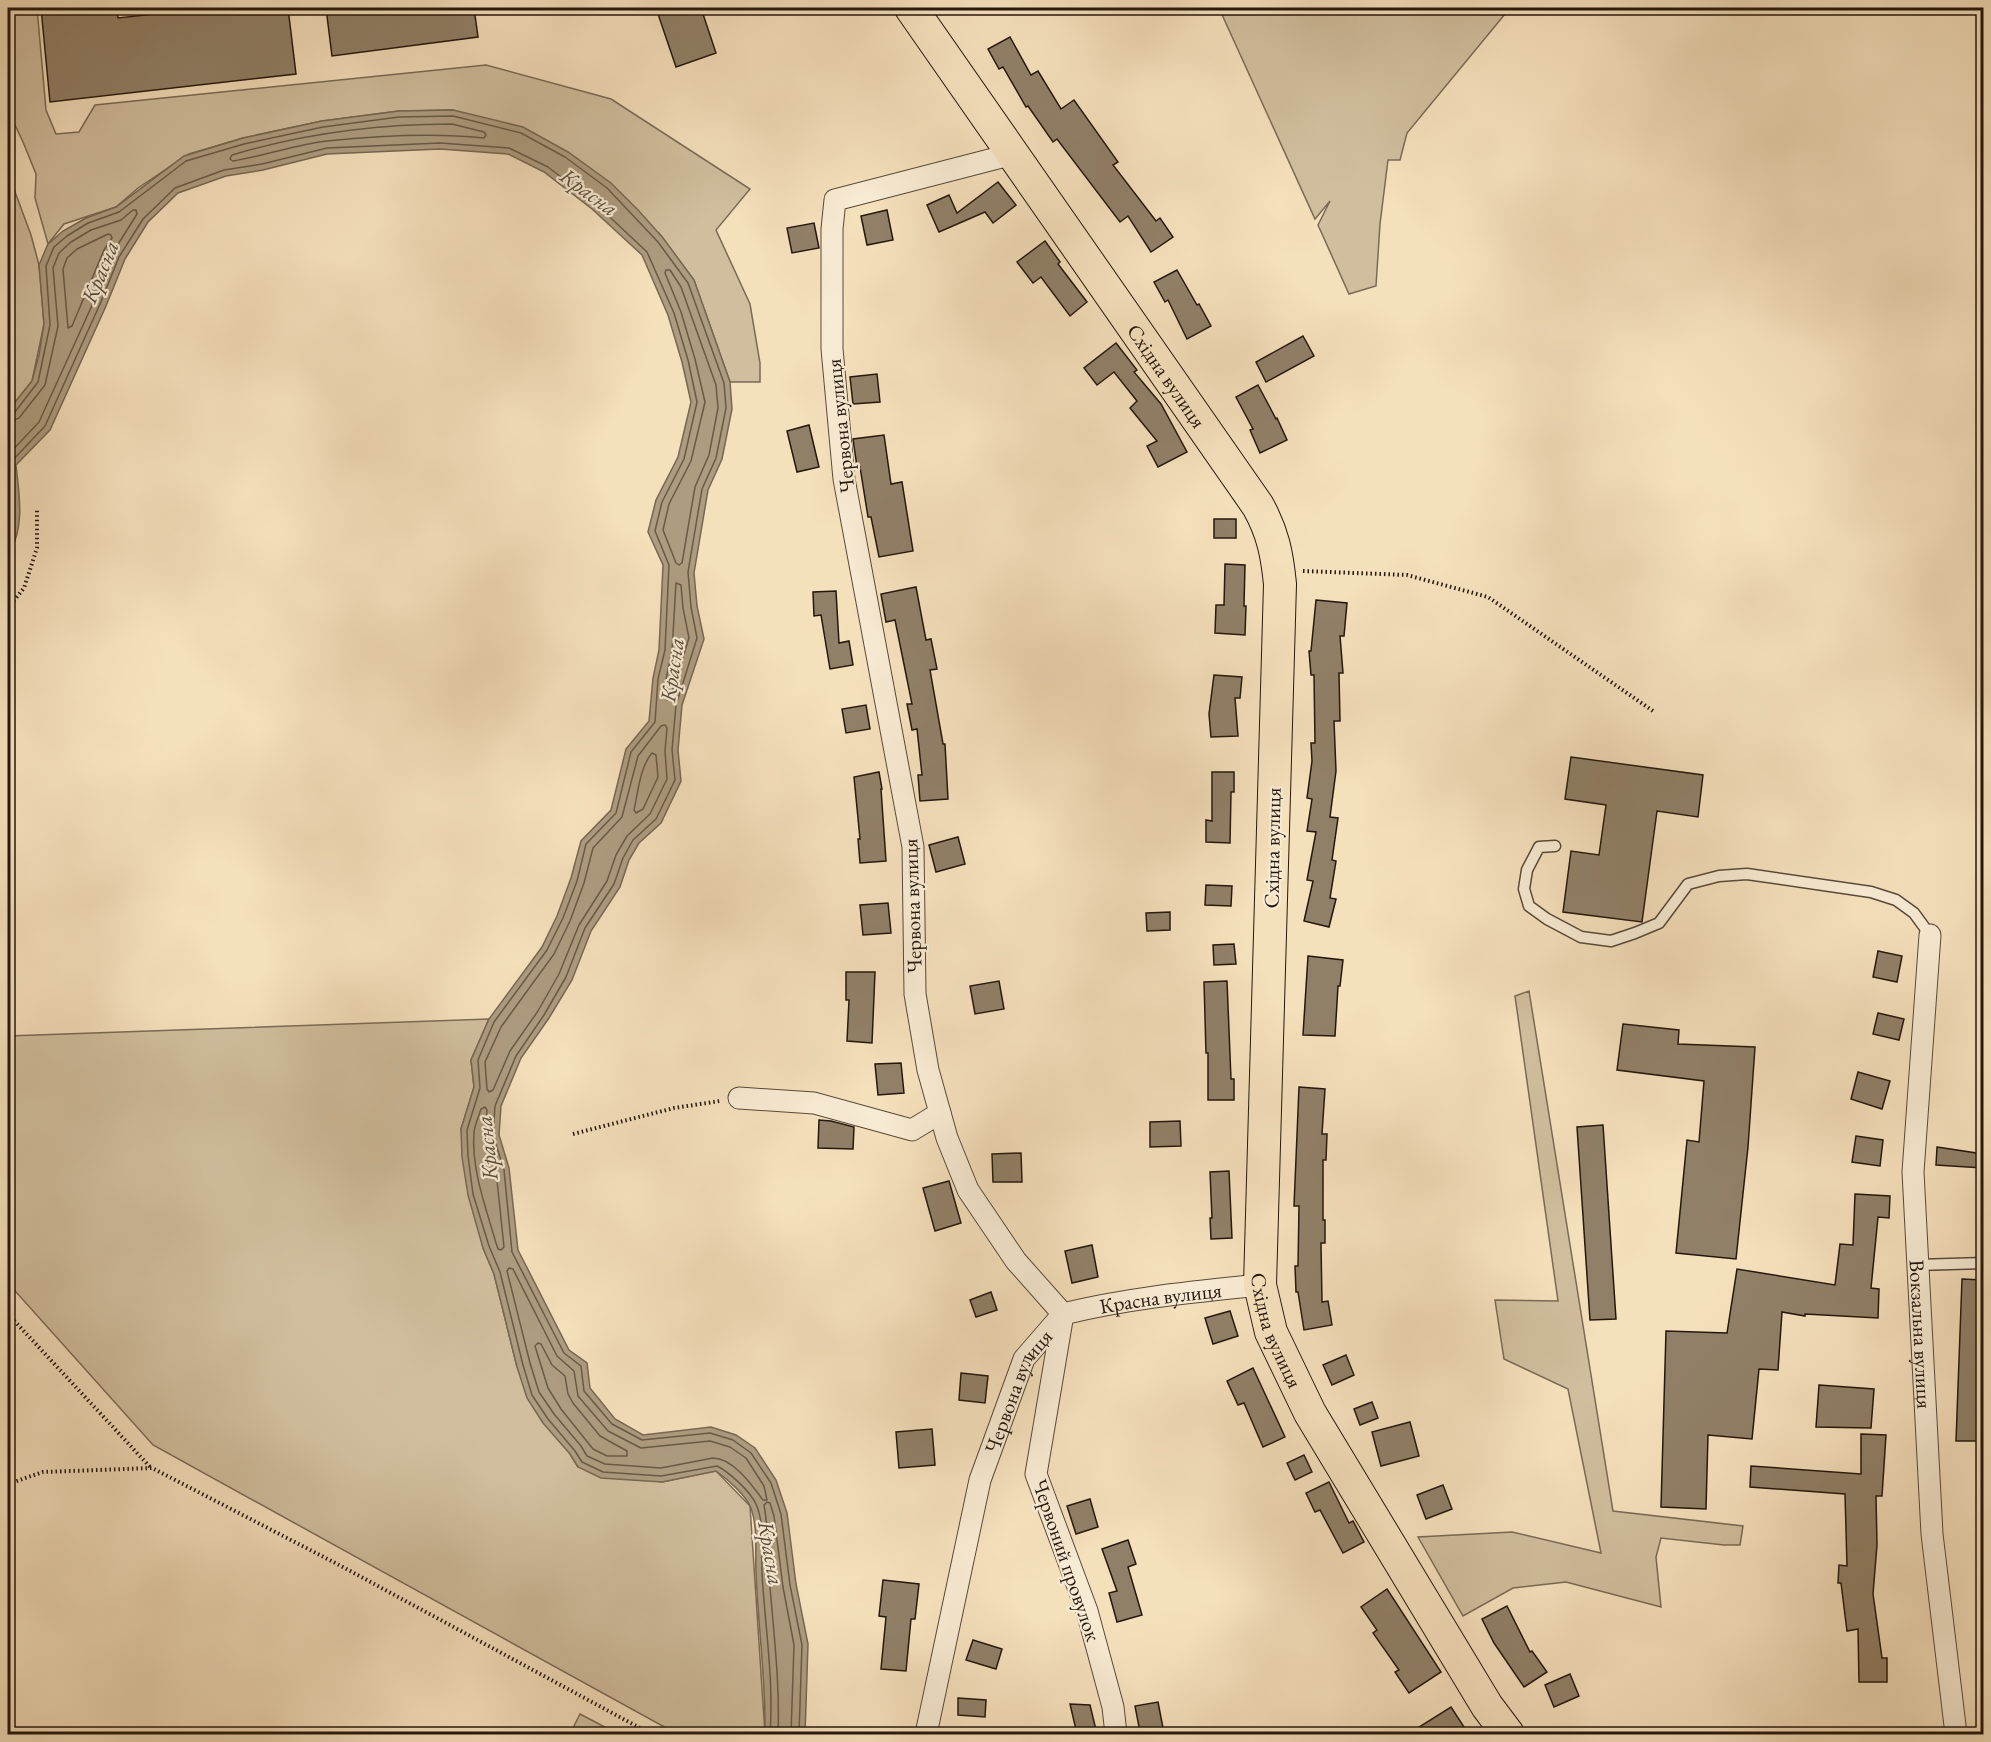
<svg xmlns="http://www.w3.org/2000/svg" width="1991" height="1742" font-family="'EB Garamond',serif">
	<rect width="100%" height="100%" fill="#f5e0bc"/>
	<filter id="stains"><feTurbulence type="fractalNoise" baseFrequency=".00333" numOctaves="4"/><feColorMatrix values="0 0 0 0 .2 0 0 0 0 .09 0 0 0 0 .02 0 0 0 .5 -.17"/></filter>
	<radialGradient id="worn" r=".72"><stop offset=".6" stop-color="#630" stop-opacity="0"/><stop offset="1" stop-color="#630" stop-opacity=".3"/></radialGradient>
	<g fill="#d1be9e" stroke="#7a6a56" stroke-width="1.5">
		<polygon points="8,8 37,8 46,110 56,134 79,132 95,105 486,65 611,99 750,189 716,230 750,304 760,363 760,382 730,382 694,280 659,233 453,110 399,111 322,121 243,138 189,154 138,188 116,207 64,224 48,244 35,198 36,174 23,142 8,110"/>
		<polygon points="1219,8 1510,8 1407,133 1400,160 1388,160 1380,224 1376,286 1349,294 1318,225 1330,201 1315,219"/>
		<polygon points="8,173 31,235 39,265 44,324 32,381 8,411 8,281 9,280 8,279"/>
		<polygon points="1529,991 1613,1511 1743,1526 1740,1545 1724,1545 1661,1538 1656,1557 1661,1607 1566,1582 1513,1588 1463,1616 1418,1537 1512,1532 1601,1553 1568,1389 1504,1359 1495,1300 1558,1301 1515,996"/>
		<polygon points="489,1019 471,1060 474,1087 461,1129 483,1248 494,1274 517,1367 578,1467 662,1482 716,1471 750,1506 765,1734 677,1734 153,1445 8,1283 8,1036"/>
		<polygon points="580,1714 618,1734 570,1734"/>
	</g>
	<path fill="#ae9c80" stroke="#776752" stroke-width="1.5" d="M453,110L523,127L568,152L611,183L639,211L663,238L694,280L730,382L732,409L722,459L708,490L694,573L697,606L704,639L682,705L678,750L681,781L661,823L639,843L629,860L620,887L591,931L572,980L549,1018L521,1058L501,1106L499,1135L509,1168L518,1250L569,1350L587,1363L590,1388L615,1419L643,1435L711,1427L736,1435L755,1448L776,1480L787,1513L796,1584L808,1644L805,1734H765C766,1680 758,1627 756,1572C755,1551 758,1528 751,1508C746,1495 727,1479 716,1471L662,1482L601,1478L578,1467L570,1454L543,1423L527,1398L517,1367L494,1274L483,1248L468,1195L462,1157L461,1129L474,1087L471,1060L489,1019L542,947L557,916L571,878L581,841L611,810L626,749L649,721L653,678L659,650L663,565L648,532L656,500L678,457L691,402L682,362L668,315L642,255L592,209L544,172L508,154L440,149L327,154L263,170L226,176L178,193L148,222L125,259L106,306L50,430L16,465C19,494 25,525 10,552H8V411L32,381L39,355L44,324L39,265L48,244L63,231L86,218L116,207L184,156L243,138L322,121L399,111Z"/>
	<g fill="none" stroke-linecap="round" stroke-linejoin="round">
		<g stroke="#695a46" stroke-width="1.5">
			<path d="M452,124L484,132L486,135L484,138C435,133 375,136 327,141C298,144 264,156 233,161L230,159L232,155C302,134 378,124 452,124Z"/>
			<polygon points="108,234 111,235 112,238 104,250 72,326 68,328 63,269 67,258 77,249"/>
			<polygon points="666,270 670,270 681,287 716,385 718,408 709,455 695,487 682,563 679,565 676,563 663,530 669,504 691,461 705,402 695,359 681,312 665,273"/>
			<polyline points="8,414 15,412 38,382 50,325 46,266 54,247 67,236 88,223 119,212 186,161 244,144 323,127 399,117 453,116 521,133 565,157 607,188 658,242 688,283 724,383 726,408 716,458 702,489 688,572 691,607 697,638 676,705 672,750 675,780 656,819 633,840 623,858 614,884 585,928 566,977 544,1015 516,1056 495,1106 493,1135 504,1170 512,1252 564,1353 581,1366 584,1391 612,1424 642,1440 710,1433 733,1440 751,1453 771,1483 781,1514 790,1585 802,1645 799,1734"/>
			<polyline points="8,422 19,418 45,385 58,326 53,268 59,253 71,242 91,230 121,220 133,210 136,210 137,214 112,254 94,301 39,422 8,455"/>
			<path d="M8,544C21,519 8,489 11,462L45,426L100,304L119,257L143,219L175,188L224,170L262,164L327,148L440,143L509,148L548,167L596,204L647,252L674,313L688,360L697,402L684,459L662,502L655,531L669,565L665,650L658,679L655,722L631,752L616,813L586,844L577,881L563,918L547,950L494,1022L478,1060L480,1088L467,1130L468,1156L473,1194L489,1246L500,1272L523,1365L532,1395L548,1419L575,1451L582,1462L603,1472L661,1476L717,1466C729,1472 750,1491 756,1504C765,1524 761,1551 762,1573C765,1627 774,1680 770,1734"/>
			<polygon points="676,583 681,585 683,608 689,638 670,698 667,700 665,697 666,679 672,651"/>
			<polygon points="665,725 667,728 665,751 667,779 650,814 627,836 616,855 607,881 579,925 559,974 538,1011 510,1051 493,1090 489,1092 487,1089 485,1062 501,1027 554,954 570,921 584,883 593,848 622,817 638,756 661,726"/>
			<path d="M652,753L656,755L658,777L643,809L636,813L634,810C638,792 640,767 652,753Z"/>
			<path d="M485,1107L487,1110L485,1137L496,1171L504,1247L501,1250L498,1249L496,1243C486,1208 471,1169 474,1132C475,1124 479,1116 481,1109Z"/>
			<path d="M509,1268L513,1269L557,1356L574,1371L578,1396L608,1431L641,1448L710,1441L730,1447L746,1458L764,1486L767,1500H763C752,1485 733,1458 713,1458L661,1468L605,1464L587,1456L581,1446L554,1414L539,1392L530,1363L507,1271Z"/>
			<polygon points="538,1343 541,1344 552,1365 565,1376 568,1394 573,1403 600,1436 627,1451 627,1456 607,1456 593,1449 561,1409 548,1388 535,1346"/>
			<path d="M778,1734C780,1685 774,1636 770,1587C768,1560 769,1532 764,1505L767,1502L770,1503L774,1516L783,1587L794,1645L791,1734"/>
		</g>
	</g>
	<g fill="#918068" stroke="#24170d" stroke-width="1.5">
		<polygon points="41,8 117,8 118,18 209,8 288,8 296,74 50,102"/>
		<polygon points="326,8 474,8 478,37 332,56"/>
		<polygon points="656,8 701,8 716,53 676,67"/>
		<polygon points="1010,37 1031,75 1038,71 1061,109 1074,100 1118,162 1113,165 1156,221 1160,218 1173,237 1151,252 1128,216 1120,222 1057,139 1053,142 1028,106 1026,107 1003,67 999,69 988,49"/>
		<polygon points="998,182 1016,205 993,223 985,212 939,232 927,205 949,195 957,213"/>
		<polygon points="887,210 893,240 867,245 861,216"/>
		<polygon points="814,223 819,248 792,253 787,228"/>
		<polygon points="1045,241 1060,262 1058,264 1087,302 1070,316 1041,277 1033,283 1017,262"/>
		<polygon points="1177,270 1197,305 1199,304 1211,326 1187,339 1168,300 1165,302 1154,282"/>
		<polygon points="1303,336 1314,356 1266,382 1256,362"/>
		<polygon points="1116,343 1137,370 1134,372 1161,404 1187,452 1158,467 1147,446 1157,441 1130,408 1137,401 1114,372 1097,385 1084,368"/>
		<polygon points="877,374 880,402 853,404 850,377"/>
		<polygon points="1258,385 1276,419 1277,418 1287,440 1260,453 1250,430 1253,429 1236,397"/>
		<polygon points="809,425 819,467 797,472 787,431"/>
		<polygon points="884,435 891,484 902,482 913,551 879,557 871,517 868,517 860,467 857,467 853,439"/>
		<rect x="1214" y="519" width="22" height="19"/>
		<polygon points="1225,564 1245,565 1244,606 1246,606 1245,635 1215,633 1216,605 1224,605"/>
		<polygon points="916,587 926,640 931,639 937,669 930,670 943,744 945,744 948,799 920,801 918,775 922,775 917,729 912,730 907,704 912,704 895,620 886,622 881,594"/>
		<polygon points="836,591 839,643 849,641 853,665 830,669 821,615 814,616 813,592"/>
		<polygon points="1316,600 1347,603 1344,636 1340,636 1343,673 1339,673 1340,721 1334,721 1336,771 1330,817 1338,818 1332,860 1336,861 1330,898 1336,899 1329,927 1304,921 1313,881 1307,880 1316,832 1307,831 1312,799 1307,798 1312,761 1311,743 1315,743 1314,675 1311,675 1309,651 1311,651"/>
		<polygon points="1214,675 1242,677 1240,698 1235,698 1238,736 1211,737 1209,714"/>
		<polygon points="866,705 870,729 846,733 842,709"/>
		<polygon points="1571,757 1703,775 1698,817 1657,811 1642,922 1563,912 1571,851 1599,855 1606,805 1565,799"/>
		<polygon points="879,772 882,789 881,789 886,861 860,863 858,839 860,839 854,777"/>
		<polygon points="1212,772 1234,772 1234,792 1231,792 1230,843 1206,842 1206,820 1212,821"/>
		<polygon points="958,837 965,864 936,872 929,845"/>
		<polygon points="1206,885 1232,886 1231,906 1205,905"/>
		<polygon points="888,903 891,933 863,935 860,905"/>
		<polygon points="1170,912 1170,930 1147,931 1146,913"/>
		<polygon points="1234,944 1236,964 1214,965 1213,945"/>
		<polygon points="1878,951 1902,956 1897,982 1873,977"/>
		<polygon points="1308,956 1343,960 1340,986 1338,986 1335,1036 1303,1035"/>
		<polygon points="846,972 875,972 872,1043 847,1041 849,1000 846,1000"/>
		<polygon points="999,981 1004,1009 975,1014 970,986"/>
		<polygon points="1227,981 1231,1079 1234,1079 1234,1100 1208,1100 1208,1053 1206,1053 1204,982"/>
		<polygon points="1878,1013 1904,1019 1899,1040 1873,1034"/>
		<polygon points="1623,1024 1679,1030 1678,1044 1755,1047 1748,1147 1736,1259 1676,1253 1687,1140 1699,1142 1704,1081 1617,1070"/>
		<polygon points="901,1063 904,1093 878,1095 875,1064"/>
		<polygon points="1858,1072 1890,1081 1882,1109 1851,1099"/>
		<polygon points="1299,1087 1325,1089 1322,1134 1327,1134 1326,1160 1323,1160 1323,1220 1325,1220 1325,1243 1321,1243 1322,1302 1328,1301 1332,1325 1304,1330 1298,1292 1296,1292 1295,1266 1298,1266 1299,1206 1294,1206"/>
		<polygon points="819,1120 831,1121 854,1127 853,1149 818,1148"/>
		<polygon points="1180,1121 1181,1146 1150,1147 1150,1122"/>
		<polygon points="1603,1125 1616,1319 1590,1320 1577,1127"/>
		<polygon points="1856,1136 1883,1140 1880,1166 1852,1162"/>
		<polygon points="1937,1147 1983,1154 1983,1168 1936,1165"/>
		<polygon points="1021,1153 1022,1182 993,1182 992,1154"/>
		<polygon points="1229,1171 1232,1238 1211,1239 1210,1218 1212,1218 1210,1172"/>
		<polygon points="949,1181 961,1223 935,1231 923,1188"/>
		<polygon points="1855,1194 1890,1196 1889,1218 1878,1217 1871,1288 1879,1289 1878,1318 1805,1314 1805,1316 1782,1312 1778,1370 1759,1369 1752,1439 1708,1435 1706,1509 1661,1507 1666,1331 1727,1333 1737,1269 1835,1285 1840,1244 1853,1245"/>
		<polygon points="1092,1245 1098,1277 1072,1283 1065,1251"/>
		<polygon points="1962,1279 1983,1280 1983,1441 1956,1441"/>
		<polygon points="991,1292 997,1310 976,1317 970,1300"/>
		<polygon points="1230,1311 1238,1336 1213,1344 1205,1318"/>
		<polygon points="1346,1355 1354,1375 1332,1385 1323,1365"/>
		<polygon points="1253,1368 1285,1437 1263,1447 1244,1403 1238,1405 1227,1381"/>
		<polygon points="961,1373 988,1376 985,1403 959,1400"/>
		<polygon points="1819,1385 1874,1389 1871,1428 1816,1427"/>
		<polygon points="1372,1402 1378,1418 1360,1425 1354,1409"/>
		<polygon points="1410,1422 1419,1456 1381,1466 1372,1432"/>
		<polygon points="932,1429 935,1465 899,1468 896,1432"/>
		<polygon points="1861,1434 1886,1435 1882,1496 1876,1496 1877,1545 1873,1594 1882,1658 1887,1658 1887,1682 1859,1682 1858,1629 1847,1631 1841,1583 1838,1583 1839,1565 1847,1566 1845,1494 1750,1487 1751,1466 1861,1474"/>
		<polygon points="1304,1455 1312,1472 1295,1480 1287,1463"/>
		<polygon points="1329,1482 1349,1523 1353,1521 1364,1542 1343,1553 1320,1510 1315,1512 1306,1493"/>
		<polygon points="1443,1485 1452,1509 1426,1519 1417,1495"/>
		<polygon points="1090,1499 1098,1527 1076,1534 1067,1506"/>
		<polygon points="1128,1540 1136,1564 1128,1567 1142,1615 1117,1622 1109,1593 1117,1591 1102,1549"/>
		<polygon points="883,1580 919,1584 915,1619 911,1619 906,1671 881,1669 886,1617 879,1616"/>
		<polygon points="1387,1589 1441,1672 1409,1693 1395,1672 1399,1670 1373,1633 1377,1630 1361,1607"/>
		<polygon points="1507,1606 1530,1652 1532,1651 1547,1672 1524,1687 1494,1643 1482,1619"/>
		<polygon points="973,1640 1002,1649 996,1669 966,1660"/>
		<polygon points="1570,1674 1579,1696 1554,1707 1545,1685"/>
		<polygon points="958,1698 986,1700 985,1717 958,1715"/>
		<polygon points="1158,1702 1163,1728 1140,1732 1135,1706"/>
		<polygon points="1070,1704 1090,1705 1097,1734 1077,1734"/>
		<polygon points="1451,1707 1464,1727 1452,1734 1408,1734"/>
	</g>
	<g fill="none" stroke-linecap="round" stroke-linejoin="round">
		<defs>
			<g id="lane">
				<polyline points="1555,846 1539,847 1527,870 1524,889 1529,906 1547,919 1581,937 1611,941 1635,933 1659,923 1688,884 1719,876 1747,874 1871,892 1896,900 1914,913 1930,935"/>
				<polyline points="1917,1265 1984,1263"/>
			</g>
			<g id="street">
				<path id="s1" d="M1930,935L1913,1172L1932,1534L1956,1734"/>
				<polyline points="739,1098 814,1103 912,1130 940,1113"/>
				<path id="s2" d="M926,1734L980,1480L1024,1359L1063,1314L1016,1261L968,1190L947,1138L928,1070L915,994L913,847L844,479L832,349V229L835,200L1013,154"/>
				<path id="s3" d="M1116,1734L1113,1707L1087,1611L1036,1474L1063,1314C1128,1298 1193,1292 1260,1285"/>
			</g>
			<g id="primary">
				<path id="s4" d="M911,8L1258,506C1273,533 1277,554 1280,584L1260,1285L1271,1332L1310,1413L1487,1706L1508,1734"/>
			</g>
		</defs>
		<use href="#lane" stroke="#584939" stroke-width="13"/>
		<use href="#street" stroke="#584939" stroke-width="23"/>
		<use href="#primary" stroke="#24170d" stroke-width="34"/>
		<g stroke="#24170d" stroke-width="4" stroke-dasharray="1.5 3" stroke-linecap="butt">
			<polyline points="1303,571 1407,575 1488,597 1653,711"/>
			<polyline points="8,608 24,588 37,548 37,510"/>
			<polyline points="573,1134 674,1108 720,1101"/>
			<polyline points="8,1314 151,1468"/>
			<polyline points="8,1484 43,1472 152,1468 341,1566 651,1734"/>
		</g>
		<use href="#lane" stroke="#f8ebd3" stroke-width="10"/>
		<use href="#street" stroke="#f8ebd3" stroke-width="21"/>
		<use href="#primary" stroke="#f5e0bc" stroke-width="32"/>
	</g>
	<g text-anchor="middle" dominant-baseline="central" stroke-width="4.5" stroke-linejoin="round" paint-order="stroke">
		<g font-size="21" fill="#24170d" stroke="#f8ebd3">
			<text stroke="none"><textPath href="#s4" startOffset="448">Східна вулиця</textPath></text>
			<text transform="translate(840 426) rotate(-96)">Червона вулиця</text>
			<text transform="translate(1272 848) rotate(-89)">Східна вулиця</text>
			<text transform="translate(912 906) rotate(-92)">Червона вулиця</text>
			<text stroke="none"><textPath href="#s3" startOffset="534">Красна вулиця</textPath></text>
			<text stroke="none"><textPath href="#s4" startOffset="1438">Східна вулиця</textPath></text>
			<text stroke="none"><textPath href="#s1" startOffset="400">Вокзальна вулиця</textPath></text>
			<text stroke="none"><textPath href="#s2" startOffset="357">Червона вулиця</textPath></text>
			<text transform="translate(1067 1560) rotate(71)">Червоний провулок</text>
		</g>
		<g font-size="22" font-style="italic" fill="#5b4c3b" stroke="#f8ebd3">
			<text transform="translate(589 192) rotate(36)">Красна</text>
			<text transform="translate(100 272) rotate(-68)">Красна</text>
			<text transform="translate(672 670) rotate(-82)">Красна</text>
			<text transform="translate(487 1148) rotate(-96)">Красна</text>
			<text transform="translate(771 1553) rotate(80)">Красна</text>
		</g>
	</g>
	<rect width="1991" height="1742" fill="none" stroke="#f5e0bc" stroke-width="30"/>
	<rect x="9" y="9" width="1973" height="1724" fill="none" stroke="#24170d" stroke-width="3"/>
	<rect x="15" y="15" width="1961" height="1712" fill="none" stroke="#24170d" stroke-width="1.5"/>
	<rect width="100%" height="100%" filter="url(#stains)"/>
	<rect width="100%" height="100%" fill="url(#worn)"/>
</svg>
